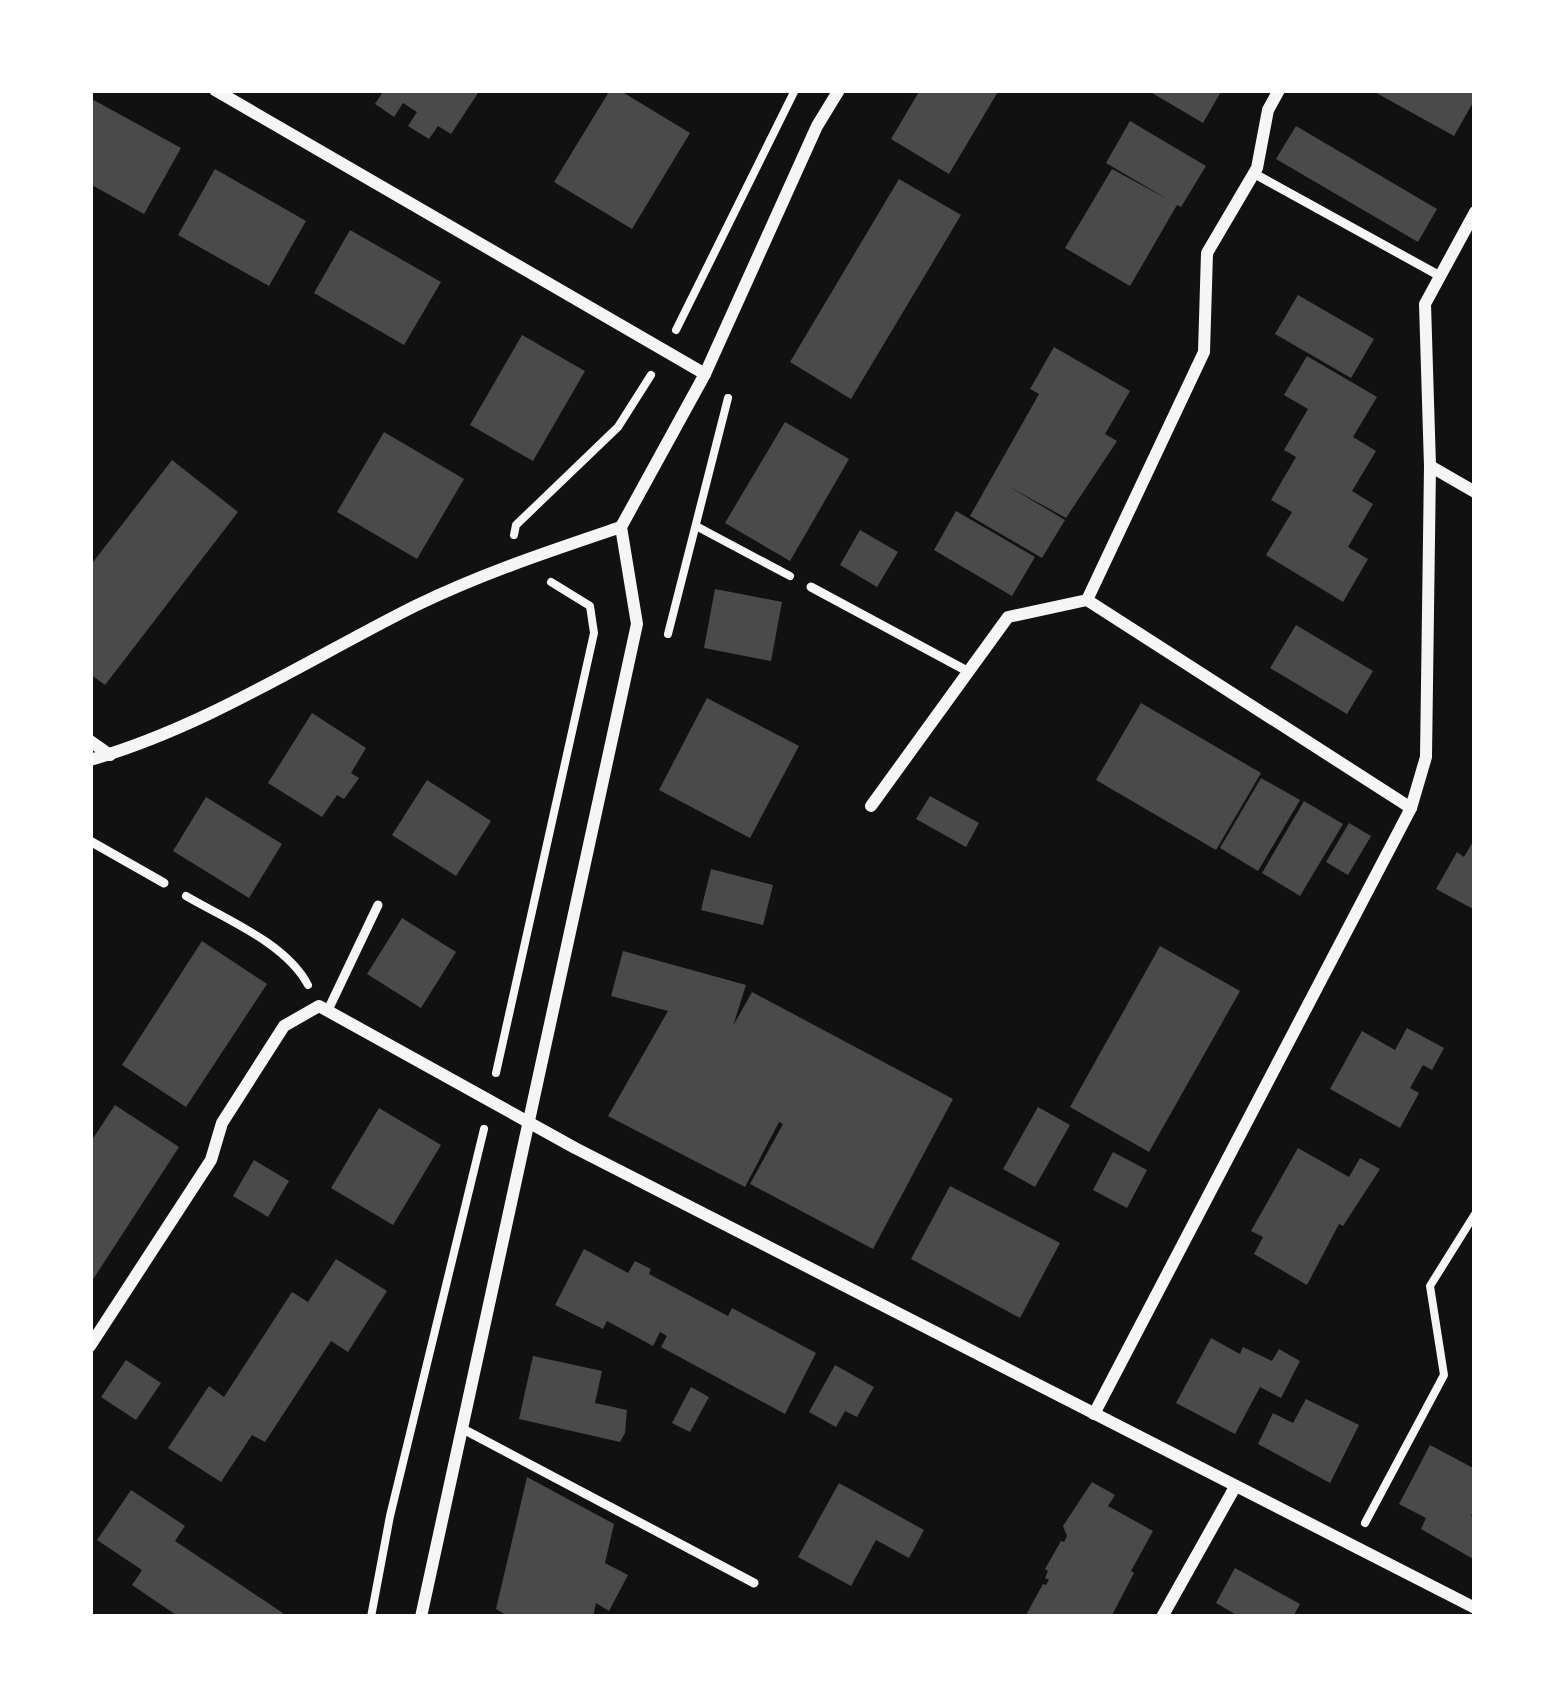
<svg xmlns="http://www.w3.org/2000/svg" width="1565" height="1707" font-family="'Golos Text',sans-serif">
	<rect width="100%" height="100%" fill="#111"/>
	<g fill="#4a4a4a">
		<polygon points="384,90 480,90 451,134 438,126 429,139 408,126 417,112 403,103 394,117 375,104"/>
		<polygon points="610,90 619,90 690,133 632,229 554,182"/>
		<polygon points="920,90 999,90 949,174 891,139"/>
		<polygon points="1147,90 1222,90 1203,123"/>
		<polygon points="1371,90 1475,90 1475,99 1454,136"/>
		<polygon points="90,98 181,148 144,214 90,184"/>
		<polygon points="1130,121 1206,166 1181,207 1177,205 1130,286 1065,248 1112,169 1169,200 1106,163"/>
		<polygon points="1296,126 1437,209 1418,242 1276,159"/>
		<polygon points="215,169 306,221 269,286 178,235"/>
		<polygon points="899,179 961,215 851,399 790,362"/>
		<polygon points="350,230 441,282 404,345 314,293"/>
		<polygon points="1298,295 1374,339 1351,378 1275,334"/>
		<polygon points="522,335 585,371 533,461 470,425"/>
		<polygon points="1054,347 1130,391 1105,434 1117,441 1066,518 1008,486 1065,520 1042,558 970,516 1039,394 1030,389"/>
		<polygon points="1307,356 1377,397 1353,437 1376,451 1352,491 1373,504 1348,547 1368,559 1343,602 1266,555 1292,512 1271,500 1296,457 1284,450 1308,409 1284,395"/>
		<polygon points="785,422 849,459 790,561 725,523"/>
		<polygon points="384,432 464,479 417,559 337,512"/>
		<polygon points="172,460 238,512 105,685 90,674 90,566"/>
		<polygon points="956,511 1035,557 1012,596 934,550"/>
		<polygon points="860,530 898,552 877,587 840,565"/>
		<polygon points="715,589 782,602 771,661 704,648"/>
		<polygon points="1296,625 1373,671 1347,714 1270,668"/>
		<polygon points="707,698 799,746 750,838 659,790"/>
		<polygon points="1141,703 1261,773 1216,850 1096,780"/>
		<polygon points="312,713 366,748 351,773 359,778 344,799 337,795 322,817 268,783"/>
		<polygon points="1261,778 1300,800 1258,871 1220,848"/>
		<polygon points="427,780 491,821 456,876 392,835"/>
		<polygon points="930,796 979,823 966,847 916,819"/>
		<polygon points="206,797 282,844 249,898 173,851"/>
		<polygon points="1304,801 1343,824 1300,896 1262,873"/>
		<polygon points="1349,823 1371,836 1348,875 1326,862"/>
		<polygon points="1475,838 1475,910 1436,889 1457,852 1464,857"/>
		<polygon points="711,869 773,885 763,925 701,910"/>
		<polygon points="402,918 456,952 421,1008 367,974"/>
		<polygon points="202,941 267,984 186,1107 122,1065"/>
		<polygon points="1160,946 1240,991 1149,1152 1070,1107"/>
		<polygon points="623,951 746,985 733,1026 752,992 953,1099 873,1249 750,1184 783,1124 779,1122 745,1187 608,1116 668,1011 611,996"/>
		<polygon points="1407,1028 1444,1048 1432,1070 1423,1065 1410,1088 1419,1093 1400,1128 1330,1089 1362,1031 1395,1050"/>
		<polygon points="115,1105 179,1147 90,1284 90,1143"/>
		<polygon points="1038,1107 1070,1125 1035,1187 1003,1169"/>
		<polygon points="379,1108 441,1145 393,1225 331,1188"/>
		<polygon points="1298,1148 1349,1177 1360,1158 1380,1169 1343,1226 1339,1224 1307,1285 1254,1254 1263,1237 1251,1231"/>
		<polygon points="1113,1152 1147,1170 1127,1208 1093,1190"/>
		<polygon points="254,1160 289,1181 268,1217 233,1196"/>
		<polygon points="950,1186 1060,1243 1020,1318 911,1259"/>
		<polygon points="584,1249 628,1273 635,1261 651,1269 649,1274 728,1316 732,1308 816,1353 785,1414 661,1347 667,1336 660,1332 653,1346 607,1321 603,1329 555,1305"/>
		<polygon points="336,1259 387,1291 348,1352 331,1341 265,1442 252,1435 221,1482 168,1448 209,1386 224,1397 292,1292 308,1302"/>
		<polygon points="1211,1338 1240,1354 1243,1347 1272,1361 1279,1349 1300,1361 1281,1398 1260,1387 1235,1434 1176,1403"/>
		<polygon points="533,1356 602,1371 595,1403 627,1410 625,1433 620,1442 519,1419"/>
		<polygon points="126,1360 161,1383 136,1420 101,1397"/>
		<polygon points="835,1365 874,1387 857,1417 845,1411 836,1427 809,1412"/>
		<polygon points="691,1387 709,1397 690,1432 672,1423"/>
		<polygon points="1306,1399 1359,1425 1330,1483 1258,1444 1273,1413 1293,1423"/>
		<polygon points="1430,1445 1475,1469 1475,1507 1471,1516 1475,1518 1475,1560 1421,1529 1426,1518 1399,1504"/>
		<polygon points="527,1477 614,1524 605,1563 628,1575 609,1611 596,1603 593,1617 509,1617 496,1609"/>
		<polygon points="1092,1482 1115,1495 1108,1506 1153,1531 1131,1571 1134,1573 1111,1617 1029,1617 1027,1613 1043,1584 1046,1585 1049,1580 1045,1578 1048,1571 1045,1569 1061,1541 1064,1542 1067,1536 1063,1526"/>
		<polygon points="839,1483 924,1530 909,1558 876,1540 851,1586 798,1557"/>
		<polygon points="131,1490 185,1526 175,1541 283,1613 280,1617 179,1617 132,1585 142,1570 97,1540"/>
		<polygon points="1235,1568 1300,1604 1293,1617 1240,1617 1216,1603"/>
	</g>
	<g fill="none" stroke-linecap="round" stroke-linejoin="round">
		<g stroke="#f5f5f5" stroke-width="8">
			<polyline points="676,330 795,90"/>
			<polyline points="696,526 790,576"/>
			<polyline points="514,535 516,525 618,427 651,375"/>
			<polyline points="668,634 728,398"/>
			<path d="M186,896C225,919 286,943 308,985"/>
			<polyline points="496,1073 594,633 590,606 551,582"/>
			<polyline points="1365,1523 1444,1375 1430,1286 1475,1214"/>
			<polyline points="371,1617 390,1516 484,1129"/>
		</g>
		<g stroke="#f5f5f5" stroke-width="9">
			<polyline points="1253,173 1440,276"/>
			<polyline points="811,587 969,672"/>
			<polyline points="90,841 164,883"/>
			<polyline points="328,1010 378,905"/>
			<polyline points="463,1429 754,1583"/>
		</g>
		<g stroke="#f5f5f5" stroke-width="12">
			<polyline points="215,90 705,374"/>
			<polyline points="1279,90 1268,110 1257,168 1207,253 1204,352 1087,600 1411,808"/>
			<polyline points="1430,466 1475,492"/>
			<polyline points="90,741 110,755"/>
			<path d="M90,760C205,727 309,659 415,606C483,573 550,551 621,527"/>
			<polyline points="871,806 1008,617 1087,600"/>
			<polyline points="90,1346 211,1160 222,1123 284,1026 319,1006 575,1148 1475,1608"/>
			<polyline points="1094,1414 1411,808 1426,757 1430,466 1425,304 1475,212"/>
			<polyline points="421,1617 637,624 621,527 705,374 817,126 839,90"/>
			<polyline points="1162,1617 1235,1487"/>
		</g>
	</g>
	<rect width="1565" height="1707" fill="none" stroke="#ffffff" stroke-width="186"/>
</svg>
